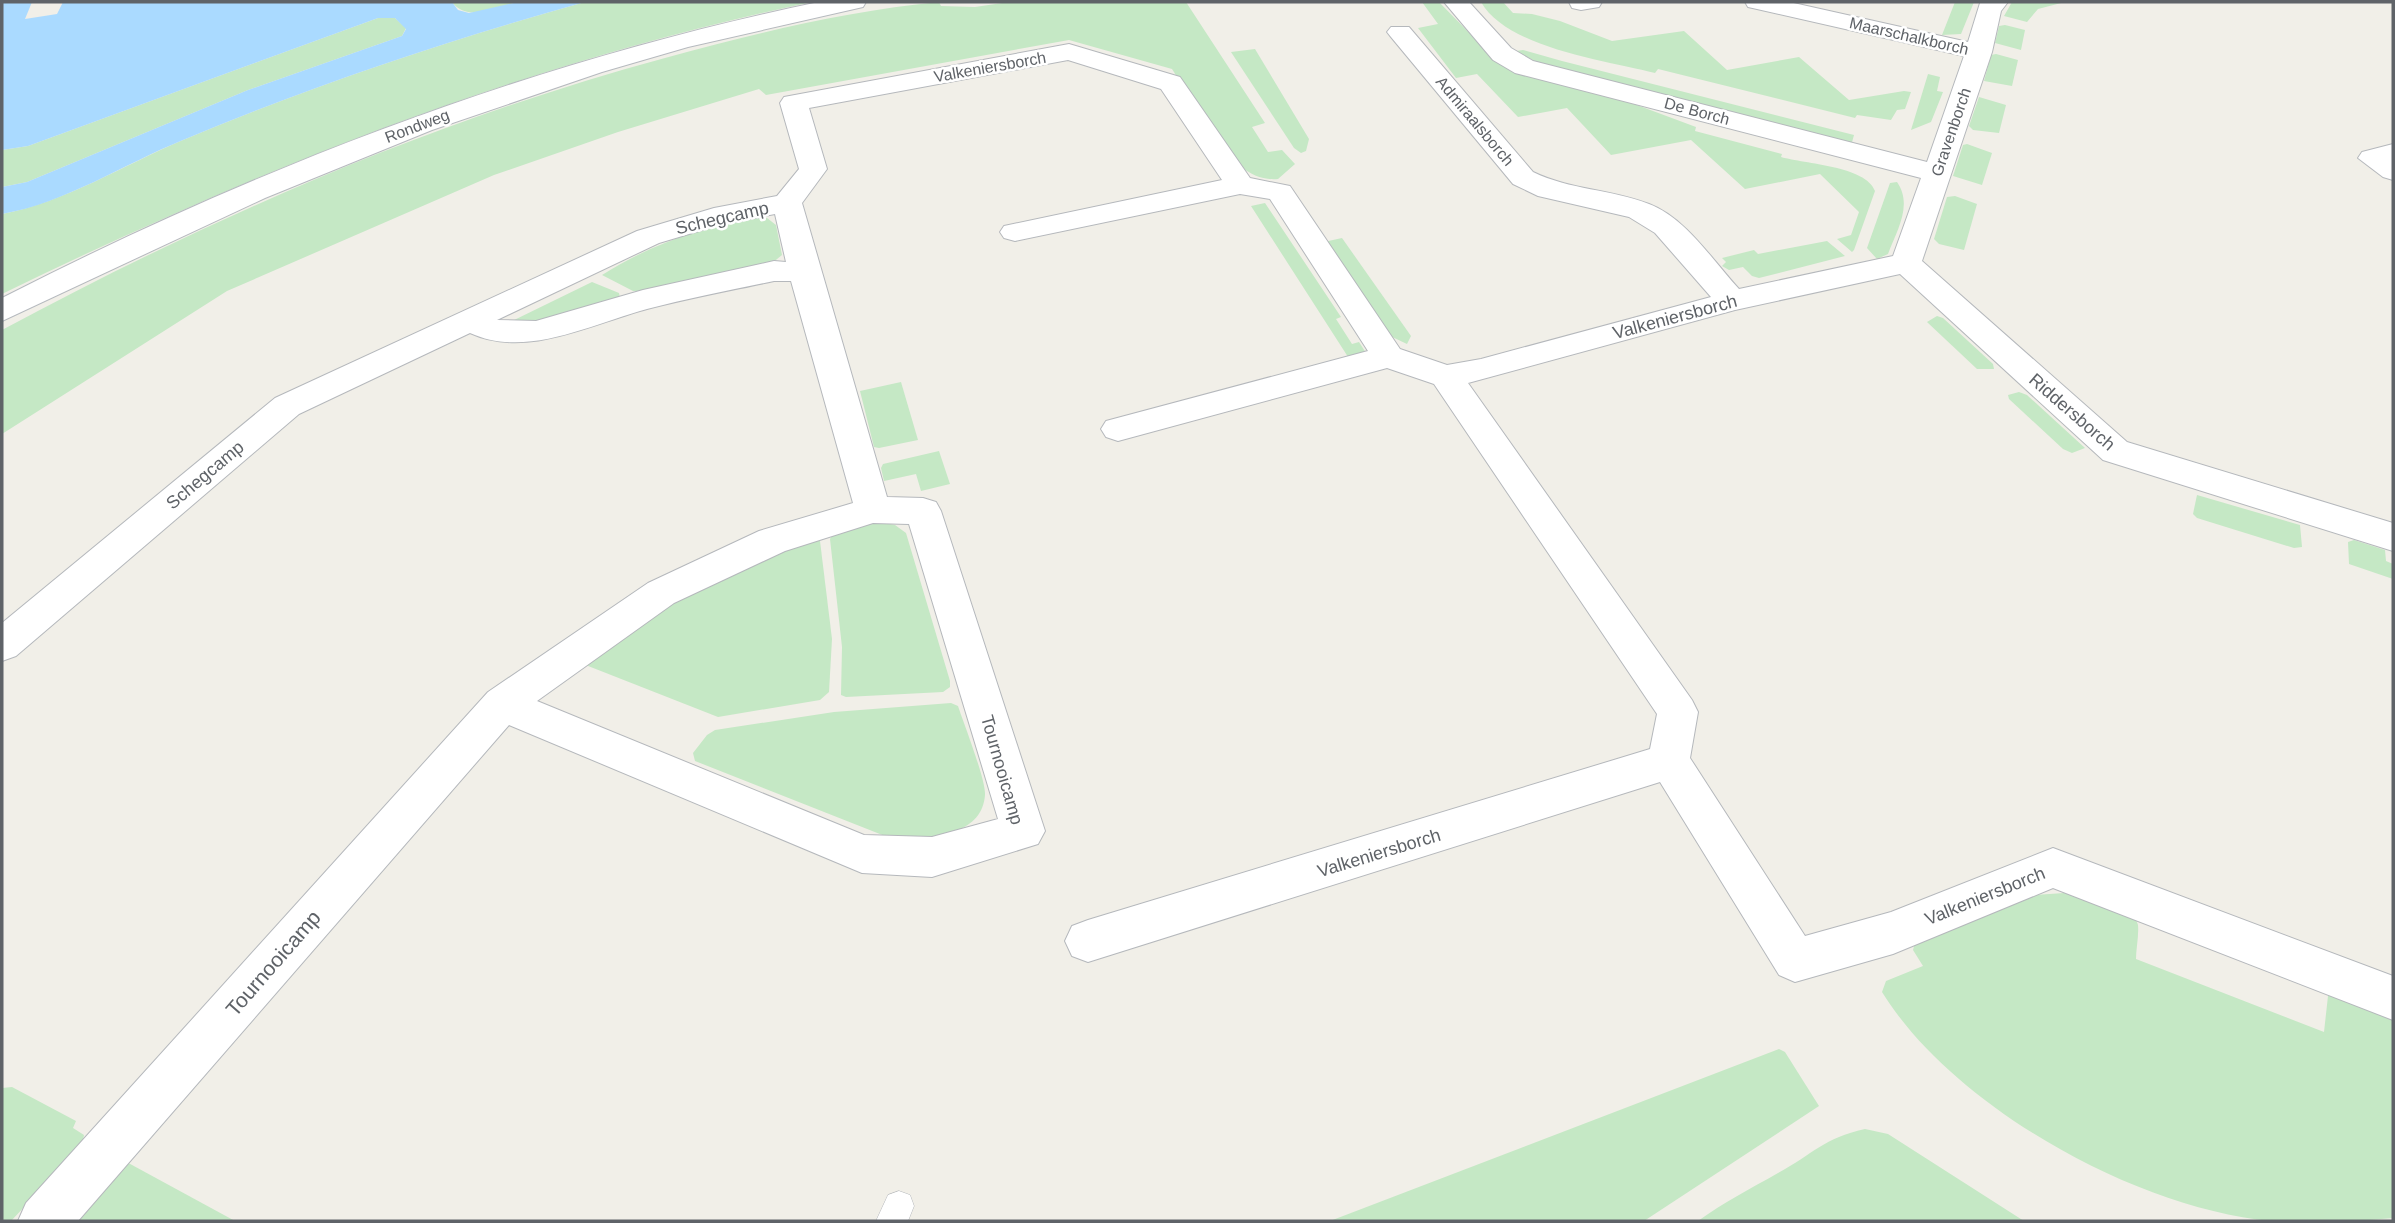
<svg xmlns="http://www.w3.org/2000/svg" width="2395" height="1223" font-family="Arial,sans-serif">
	<rect width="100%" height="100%" fill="#f1efe8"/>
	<g fill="#c5e8c5">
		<path d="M452,2H518C497,7 468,23 452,2Z"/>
		<path d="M585,2H812C528,62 262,167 2,294V214C65,202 124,165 183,140C314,85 449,40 585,2Z"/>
		<path d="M939,2L941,6L975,7L1009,2H1186L1265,123L1252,127L1268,152L1282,150L1295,164L1278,179C1229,184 1195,105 1172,69L1069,40L766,95L759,89L618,132L494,175L227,291L2,434V330C214,216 433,121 665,58C756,33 846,11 939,2Z"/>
		<path d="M1422,2H1439L1484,48L1696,127L1695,131L1782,154L1781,157C1805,164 1866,166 1875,191L1854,250L1852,252L1837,239L1851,235L1859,212L1820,174L1745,189L1691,140L1611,155L1567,108L1518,117L1477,74L1456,78L1418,28L1438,24Z"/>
		<path d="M1481,2H1503L1513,13L1532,14L1560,21L1612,41L1684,31L1727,70L1799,57L1849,100L1904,91L1911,92L1905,109L1897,110L1891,120L1857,115L1855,118L1658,69L1655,73C1607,61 1507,48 1481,2Z"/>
		<polygon points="1955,2 1974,2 1961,34 1942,35"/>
		<polygon points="2012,2 2065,2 2038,9 2027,22 2004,16"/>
		<polygon points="378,18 395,18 406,28 402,36 248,90 27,182 2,187 2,150 28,146"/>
		<polygon points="2005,25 2025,30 2021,50 1995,43 1999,26"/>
		<polygon points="1255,49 1309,139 1306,151 1301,153 1294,148 1231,52"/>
		<polygon points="1523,50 1562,61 1854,135 1851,146 1538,63 1516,51"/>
		<polygon points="1996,54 2018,60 2012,86 1984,81 1991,55"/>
		<polygon points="1928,74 1940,77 1937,91 1943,92 1931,122 1911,130"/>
		<polygon points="1979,97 2006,105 1999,133 1973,130 1969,126"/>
		<polygon points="1967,144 1992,153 1982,185 1953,176 1963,145"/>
		<path d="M1897,182C1913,205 1897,230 1888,254L1877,259L1867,248L1890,183Z"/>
		<polygon points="1955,196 1977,204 1964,250 1939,244 1934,239 1947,197"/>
		<polygon points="1265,203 1341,317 1336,319 1352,344 1359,342 1368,356 1350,360 1251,206"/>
		<path d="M759,217L767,218L776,225L782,255L771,264L648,291H633L602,275C653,243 700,228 759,217Z"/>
		<polygon points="1342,238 1411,336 1407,344 1388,335 1324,242"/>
		<polygon points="1827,241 1845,256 1759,278 1752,276 1743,267 1729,270 1722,266 1726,262 1722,258 1754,250 1758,254"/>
		<polygon points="592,282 619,293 620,298 525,328 508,323"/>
		<polygon points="1937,316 1943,318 1993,364 1994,369 1977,369 1927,322"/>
		<polygon points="901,382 918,440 879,448 874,447 860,391"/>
		<polygon points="2019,392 2027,395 2085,448 2072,453 2063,449 2009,399 2008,395"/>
		<polygon points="939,451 950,484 921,491 916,474 884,481 881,468 883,464"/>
		<polygon points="2197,495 2300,525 2302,547 2294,548 2197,518 2193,514"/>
		<polygon points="881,522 895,525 906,533 950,681 950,687 943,692 846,697 841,695 842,647 830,539 834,532"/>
		<polygon points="814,538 820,541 832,639 829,692 820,700 718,717 583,664 700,585"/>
		<polygon points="2354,540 2385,550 2386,561 2393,564 2393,579 2349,564 2348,542"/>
		<path d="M951,703L958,706C964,724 986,780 985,795C982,839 921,840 890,838L695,761L693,753L707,735L715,730L834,712Z"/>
		<path d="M2064,893C2081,897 2135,906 2138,925C2139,936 2136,949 2136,959L2324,1032L2328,996L2338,995L2393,1016V1218C2354,1222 2311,1223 2271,1221C2137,1209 1953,1107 1882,992L1886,981L1923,966L1913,950L1916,939L2035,895Z"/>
		<polygon points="1779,1049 1785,1052 1819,1106 1644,1221 1330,1221"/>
		<polygon points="12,1087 76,1121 73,1128 84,1135 82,1145 11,1221 2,1221 2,1088"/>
		<path d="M1865,1129L1888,1134L2024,1221H1698C1724,1202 1750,1189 1778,1173C1813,1154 1824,1138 1865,1129Z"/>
		<polygon points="121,1159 235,1221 70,1221 76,1210"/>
	</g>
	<path fill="#aadaff" d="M2,2H32L25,19L57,14L63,2H452L458,10L469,13L518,2H585C449,40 314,85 183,140C124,164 65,203 2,214V187L27,182L248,90L402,36L406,29L395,18H378L28,146L2,150Z"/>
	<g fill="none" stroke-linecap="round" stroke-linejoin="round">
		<defs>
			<polygon id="lane" points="899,1191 910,1195 914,1206 908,1221 876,1221 888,1195"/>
			<g id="street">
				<path d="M1444,2H1469L1511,48L1533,61L1927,162L1964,56L1757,9L1748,7L1745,2H1789L1968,42L1980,3L2008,2L2001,11L1992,52L1922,261L2127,442L2393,523V551L2103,460L1900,274L1735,310L1468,383L1692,700L1698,712L1690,758L1805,936L1891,912L2053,848L2393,976V1020L2053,888L1893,954L1795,982L1779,975L1660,782L1088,962L1072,956L1065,941L1072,926L1088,920L1650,749L1657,714L1434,384L1387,368L1118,441L1106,437L1101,429L1106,421L1368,351L1270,199L1240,194L1015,241L1004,238L1000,232L1004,226L1222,180L1161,89L1068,60L809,108L827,169L802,203L887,497L923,498L936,502L941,511L1045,831L1038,844L932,877L862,873L509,725L78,1221H18L26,1203L488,692L648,583L759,531L853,503L791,281H774C732,290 689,298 647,309C591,324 527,359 470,333L299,414L16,656L2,661V623L275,398L637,231L714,208L777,196L799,169L780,103L784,97L1069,44L1180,77L1250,178L1290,186L1400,349L1447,365L1481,359L1711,297L1655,233L1629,217L1538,196L1513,184L1391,37L1387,32L1391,27H1409L1533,172C1570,190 1611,189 1649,204C1686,218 1713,261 1739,289L1893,256L1921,178L1515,73L1493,60ZM775,214L786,262L774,261L643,290L536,321L497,320L659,243L719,225ZM873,523L909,524L998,819L932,837L864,835L537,701L674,603L785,551Z"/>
				<polygon points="1569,2 1602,2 1599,7 1581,10 1572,8"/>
				<polygon points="2393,144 2393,180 2383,177 2358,158 2362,152"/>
			</g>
			<path id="secondary" d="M819,2H866L863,7L688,47L602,72L432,130L265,198L2,321V298L12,293C267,163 539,60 819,2Z"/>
		</defs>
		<use href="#lane" stroke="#b5b8bc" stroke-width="1"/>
		<use href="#street" stroke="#b5b8bc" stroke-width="2"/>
		<use href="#secondary" stroke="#b6babf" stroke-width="2"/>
		<use href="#lane" fill="#fff" fill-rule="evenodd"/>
		<use href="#street" fill="#fff" fill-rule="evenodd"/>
		<use href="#secondary" fill="#fff" fill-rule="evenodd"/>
	</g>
	<g text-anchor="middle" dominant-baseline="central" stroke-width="5" stroke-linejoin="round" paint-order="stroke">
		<g font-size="16" fill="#5f6368" stroke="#fff">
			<text transform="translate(1909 36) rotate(13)">Maarschalkborch</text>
			<text transform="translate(990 67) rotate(-10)">Valkeniersborch</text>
			<text transform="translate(1697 111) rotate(15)">De Borch</text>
			<text transform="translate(1475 121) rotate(50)">Admiraalsborch</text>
			<text transform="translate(417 126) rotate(-21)">Rondweg</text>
			<text transform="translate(1951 132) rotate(-71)">Gravenborch</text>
		</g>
		<g font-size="18" fill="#5f6368" stroke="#fff">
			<text transform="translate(722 218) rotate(-13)">Schegcamp</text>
			<text transform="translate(1675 317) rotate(-15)">Valkeniersborch</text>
			<text transform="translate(2072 412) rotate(41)">Riddersborch</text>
			<text transform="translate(205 475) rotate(-40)">Schegcamp</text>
			<text transform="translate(1002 770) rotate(74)">Tournooicamp</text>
			<text transform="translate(1379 853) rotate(-17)">Valkeniersborch</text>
			<text transform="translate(1985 896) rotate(-22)">Valkeniersborch</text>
		</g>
		<g font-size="21" fill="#5f6368" stroke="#fff">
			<text transform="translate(273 963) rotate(-49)">Tournooicamp</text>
		</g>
	</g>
	<rect width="2395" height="1223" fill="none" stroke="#5f6368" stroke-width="7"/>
</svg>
